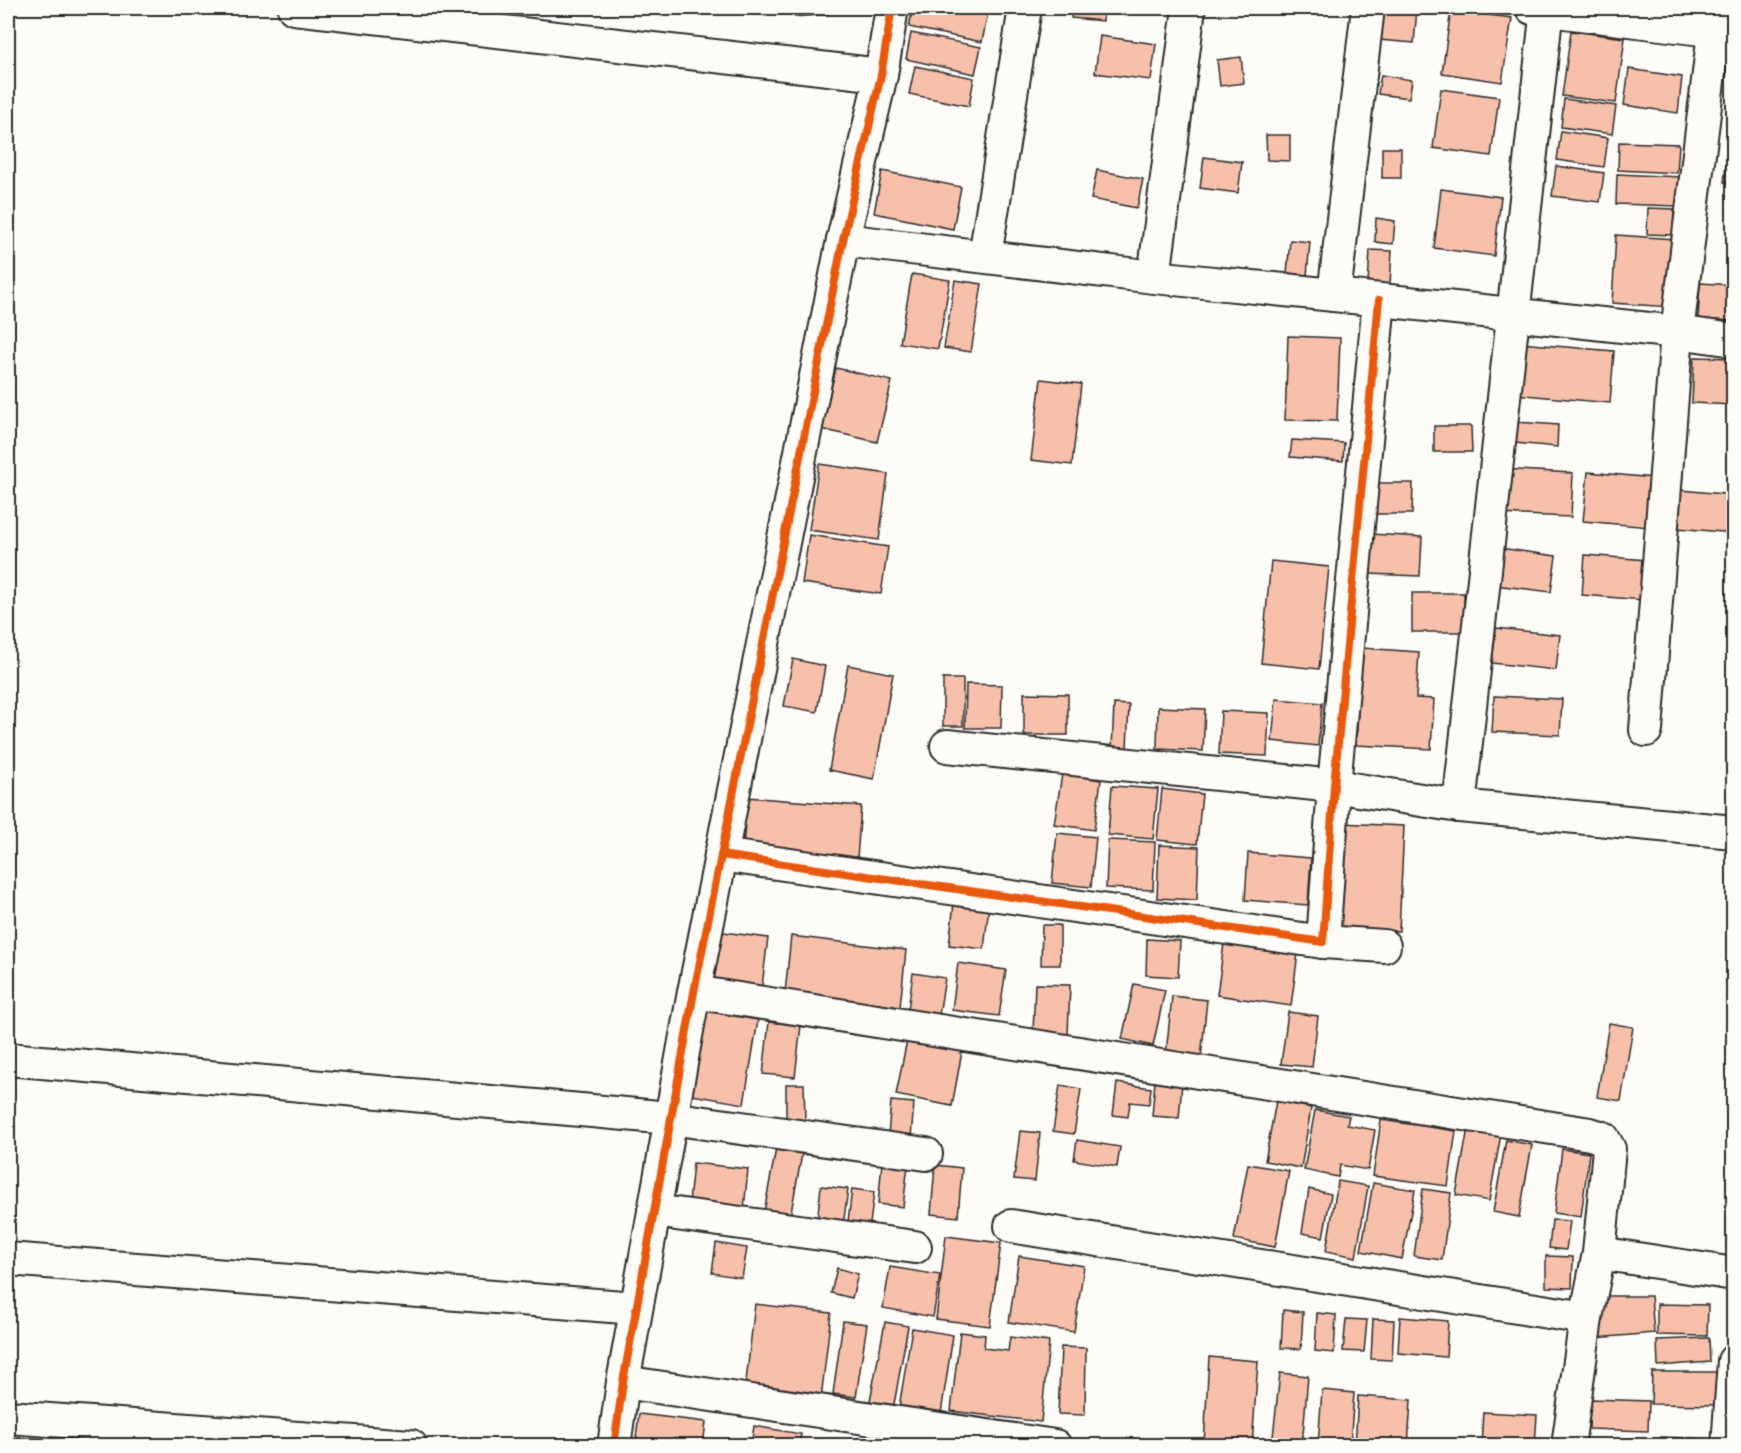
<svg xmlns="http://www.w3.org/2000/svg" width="1741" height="1453" font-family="Kalam,sans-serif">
	<rect width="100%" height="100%" fill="#fdfcf7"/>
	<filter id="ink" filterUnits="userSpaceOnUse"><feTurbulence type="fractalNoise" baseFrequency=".0167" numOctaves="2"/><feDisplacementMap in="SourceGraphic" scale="12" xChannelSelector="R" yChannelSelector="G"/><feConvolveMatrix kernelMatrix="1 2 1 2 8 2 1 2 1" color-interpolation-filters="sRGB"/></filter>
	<g filter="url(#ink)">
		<g fill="#f7c0aa" stroke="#2b2b2b" stroke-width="1.5">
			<polygon points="794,8 827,8 828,14 795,17"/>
			<polygon points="913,8 965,8 988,12 982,42 909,27"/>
			<polygon points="1072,8 1104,8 1103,21 1071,18"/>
			<polygon points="1382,8 1417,8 1414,43 1379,40"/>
			<polygon points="1451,10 1512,18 1502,82 1442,73"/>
			<polygon points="1571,31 1625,38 1616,103 1562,96"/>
			<polygon points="911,33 981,47 975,74 906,59"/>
			<polygon points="1100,36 1156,44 1151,80 1095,73"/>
			<polygon points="1241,57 1244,83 1220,86 1217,60"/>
			<polygon points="915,66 974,78 969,106 909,94"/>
			<polygon points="1629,69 1682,77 1678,113 1624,105"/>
			<polygon points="1381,75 1412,80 1409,98 1378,94"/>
			<polygon points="1441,89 1499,97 1491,156 1433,148"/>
			<polygon points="1564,99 1616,106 1612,134 1561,127"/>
			<polygon points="1561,131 1608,138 1604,167 1557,160"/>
			<polygon points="1266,135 1290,135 1290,161 1267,160"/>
			<polygon points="1619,142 1679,144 1677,173 1618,170"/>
			<rect x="1382" y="148" width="19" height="30"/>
			<polygon points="1728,149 1734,150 1734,183 1724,182"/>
			<polygon points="1204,157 1242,162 1238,193 1200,188"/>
			<polygon points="1556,166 1604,173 1600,202 1552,196"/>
			<polygon points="1097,170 1143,179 1137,208 1091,199"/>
			<polygon points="882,171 961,187 953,229 874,213"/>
			<polygon points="1617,174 1680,177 1678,206 1616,204"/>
			<polygon points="1441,189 1501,197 1494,256 1434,248"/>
			<polygon points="1648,208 1674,209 1673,235 1647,234"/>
			<polygon points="1376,218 1395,221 1393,244 1375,242"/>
			<polygon points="1616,235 1675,239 1671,307 1612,303"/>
			<polygon points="1290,240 1310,242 1307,275 1287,273"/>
			<polygon points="1370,250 1392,251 1390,285 1368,284"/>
			<polygon points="912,274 950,280 938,349 900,343"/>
			<polygon points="955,280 982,284 971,352 944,348"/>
			<polygon points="1700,283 1734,285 1734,321 1698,319"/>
			<polygon points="1288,336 1340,338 1337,421 1285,420"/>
			<polygon points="1519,343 1614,351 1610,403 1515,394"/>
			<polygon points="1694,357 1734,358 1734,405 1692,403"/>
			<polygon points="836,368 892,381 877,442 821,429"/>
			<polygon points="1041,379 1081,384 1072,465 1031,460"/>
			<polygon points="1516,422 1558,425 1557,447 1515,443"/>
			<polygon points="1434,426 1471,426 1472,452 1434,452"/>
			<polygon points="1292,440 1344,443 1343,461 1290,457"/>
			<polygon points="819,464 888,474 879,540 809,530"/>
			<polygon points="1501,469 1573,473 1571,517 1498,514"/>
			<polygon points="1588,472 1654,478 1650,527 1583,521"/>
			<polygon points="1371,483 1413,483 1412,514 1370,514"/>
			<polygon points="1681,490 1734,495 1734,533 1677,528"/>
			<polygon points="1370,534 1422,537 1420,576 1369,574"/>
			<polygon points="809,535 888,547 881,594 802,583"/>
			<polygon points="1500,548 1556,556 1551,592 1495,585"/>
			<polygon points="1585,555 1647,560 1644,600 1582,595"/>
			<polygon points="1271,561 1329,567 1319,669 1261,663"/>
			<rect x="1412" y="593" width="52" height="39"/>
			<polygon points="1496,628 1560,635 1556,670 1492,663"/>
			<polygon points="1362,648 1419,652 1416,698 1434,699 1431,749 1356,745"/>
			<polygon points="793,659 825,666 817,712 784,706"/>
			<polygon points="848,665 893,674 874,779 829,770"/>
			<rect x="943" y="679" width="20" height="47"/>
			<polygon points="966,684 1002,685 1001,728 965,728"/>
			<polygon points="1024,693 1068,694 1068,735 1024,735"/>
			<polygon points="1494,696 1562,699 1560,735 1492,732"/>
			<polygon points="1276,699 1322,703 1318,746 1272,741"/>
			<polygon points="1114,704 1129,705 1127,749 1112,749"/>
			<polygon points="1158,707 1205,709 1203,751 1157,749"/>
			<polygon points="1221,711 1269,713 1267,756 1219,754"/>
			<polygon points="1062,774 1101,780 1094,830 1054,824"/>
			<polygon points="1112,786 1158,789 1153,839 1108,835"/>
			<polygon points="1162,789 1202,794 1197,844 1157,840"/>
			<polygon points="747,797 861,806 857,858 743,848"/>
			<polygon points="1340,823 1404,826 1399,931 1335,928"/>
			<polygon points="1057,833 1096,837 1091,887 1052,883"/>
			<polygon points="1108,840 1155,842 1153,890 1106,888"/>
			<polygon points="1159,845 1199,847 1197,900 1157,898"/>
			<polygon points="1248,853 1311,858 1308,905 1245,900"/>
			<polygon points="954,903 989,906 984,949 949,945"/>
			<polygon points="1042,925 1060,925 1060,965 1041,965"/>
			<polygon points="716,931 768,938 762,986 710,980"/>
			<polygon points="791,936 906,950 900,1007 785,993"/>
			<polygon points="1147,939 1180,941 1178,977 1146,975"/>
			<polygon points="1224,943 1298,953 1291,1006 1217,995"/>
			<polygon points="958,963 1006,970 999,1016 952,1010"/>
			<polygon points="913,973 945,978 938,1021 907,1017"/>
			<polygon points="1035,984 1070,985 1068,1034 1033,1033"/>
			<polygon points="1134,984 1165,990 1153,1046 1122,1039"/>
			<polygon points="1172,996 1207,1000 1201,1058 1166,1054"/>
			<polygon points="700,1010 758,1020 744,1104 686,1094"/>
			<polygon points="1288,1012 1318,1016 1312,1067 1281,1064"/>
			<polygon points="769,1022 801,1025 795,1077 763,1074"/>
			<polygon points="1609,1023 1633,1027 1621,1101 1597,1097"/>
			<polygon points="908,1035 963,1046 952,1106 896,1095"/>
			<polygon points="1155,1081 1182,1083 1179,1118 1152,1116"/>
			<polygon points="1117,1083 1151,1088 1149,1104 1130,1102 1128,1117 1113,1115"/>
			<polygon points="786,1084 804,1084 805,1120 786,1120"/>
			<polygon points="1060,1085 1081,1089 1074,1134 1053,1131"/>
			<polygon points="891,1101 914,1103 911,1137 888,1135"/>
			<polygon points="1276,1101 1311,1108 1301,1168 1265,1161"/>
			<polygon points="1315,1110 1349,1116 1347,1125 1375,1130 1368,1170 1340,1165 1338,1177 1304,1170"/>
			<polygon points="1381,1120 1456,1131 1448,1186 1373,1176"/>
			<polygon points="1468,1128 1501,1134 1489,1201 1456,1195"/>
			<polygon points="1020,1131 1040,1133 1035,1181 1014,1179"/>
			<polygon points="778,1138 804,1144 790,1217 764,1212"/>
			<polygon points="1077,1140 1120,1147 1117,1167 1074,1160"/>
			<polygon points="1506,1140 1532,1145 1519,1217 1493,1212"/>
			<polygon points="1562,1149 1589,1153 1581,1217 1554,1213"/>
			<polygon points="693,1163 748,1169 744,1209 689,1203"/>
			<polygon points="882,1163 908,1165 903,1207 878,1204"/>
			<polygon points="1248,1164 1289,1171 1275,1247 1234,1239"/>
			<polygon points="935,1165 962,1168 958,1217 931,1214"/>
			<polygon points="1338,1181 1368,1186 1356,1257 1326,1251"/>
			<polygon points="1373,1183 1415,1190 1402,1259 1361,1251"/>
			<polygon points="821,1186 848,1189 843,1226 817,1223"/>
			<polygon points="852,1189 874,1192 869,1232 847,1230"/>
			<polygon points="1309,1189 1331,1194 1323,1237 1302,1233"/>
			<polygon points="1423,1189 1451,1193 1442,1260 1414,1256"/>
			<polygon points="1552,1220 1570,1221 1566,1250 1549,1248"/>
			<polygon points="946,1236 1001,1243 990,1326 936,1319"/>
			<polygon points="716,1243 747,1248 742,1278 712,1273"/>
			<polygon points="1019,1256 1084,1266 1074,1332 1009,1322"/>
			<polygon points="1546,1256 1573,1257 1572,1288 1546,1287"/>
			<polygon points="890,1267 940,1275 933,1317 883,1308"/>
			<polygon points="837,1268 858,1274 852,1298 831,1293"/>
			<polygon points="1603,1296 1651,1296 1654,1333 1596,1338"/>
			<polygon points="755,1304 831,1313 821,1399 745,1390"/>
			<polygon points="1657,1304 1708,1305 1707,1336 1657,1335"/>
			<polygon points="1283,1310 1303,1312 1301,1349 1281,1348"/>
			<polygon points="1317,1313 1336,1315 1334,1353 1315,1351"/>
			<polygon points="1400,1317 1448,1321 1446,1357 1398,1353"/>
			<polygon points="1346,1319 1367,1320 1364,1352 1343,1351"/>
			<polygon points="1373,1319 1394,1320 1392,1360 1371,1359"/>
			<polygon points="843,1321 867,1324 856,1397 833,1394"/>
			<polygon points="885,1322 908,1326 893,1410 869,1406"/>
			<polygon points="912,1328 953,1335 940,1420 898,1414"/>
			<polygon points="960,1332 985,1335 984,1348 1008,1351 1010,1337 1049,1342 1041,1422 951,1411"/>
			<polygon points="1709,1338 1710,1362 1658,1366 1657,1340"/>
			<polygon points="1061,1347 1086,1348 1085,1415 1058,1414"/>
			<polygon points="1209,1357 1258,1361 1252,1446 1204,1444"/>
			<polygon points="1652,1372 1716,1372 1716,1405 1651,1404"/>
			<polygon points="1280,1373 1308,1376 1302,1446 1272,1446"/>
			<polygon points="1322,1390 1354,1393 1350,1446 1318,1446"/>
			<polygon points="1358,1396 1411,1400 1408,1446 1355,1446"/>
			<polygon points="1590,1399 1649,1401 1648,1431 1589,1429"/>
			<polygon points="1483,1412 1537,1415 1535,1446 1481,1446"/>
			<polygon points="639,1414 706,1422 703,1446 635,1446"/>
			<polygon points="754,1426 801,1434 799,1446 751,1446"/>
			<polygon points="1661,1437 1708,1439 1708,1446 1661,1446"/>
		</g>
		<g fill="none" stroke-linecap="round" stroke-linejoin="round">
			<defs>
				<g id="minor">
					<polyline points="294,8 881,75"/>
					<polyline points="1532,8 1734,33"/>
					<polyline points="843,240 1154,277 1334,295 1677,332 1734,340"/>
					<polyline points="985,256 1025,8"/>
					<polyline points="1154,277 1189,8"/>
					<polyline points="1334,295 1368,8"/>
					<polyline points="1646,730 1677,332 1717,8"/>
					<polyline points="947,746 1334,786 1459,806 1734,832"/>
					<polyline points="1459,806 1547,8"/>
					<polyline points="721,855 1323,942 1334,786 1379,300"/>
					<polyline points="1323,942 1384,946"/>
					<polyline points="694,992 1590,1134 1603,1138 1609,1149 1599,1253 1586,1318 1568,1446"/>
					<polyline points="8,1059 670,1118 926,1154"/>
					<polyline points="654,1211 915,1247"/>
					<polyline points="1011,1226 1586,1318"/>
					<polyline points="1599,1253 1734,1274"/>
					<polyline points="8,1259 636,1308"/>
					<polyline points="623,1382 1055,1446"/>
					<polyline points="8,1417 411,1446"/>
					<polyline points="614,1446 623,1382 694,992 843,240 881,75 892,8"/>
					<polyline points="1728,1446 1734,1361"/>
				</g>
			</defs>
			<use href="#minor" stroke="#2b2b2b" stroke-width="36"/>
			<use href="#minor" stroke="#fdfcf7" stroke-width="32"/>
			<defs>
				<g id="cycleway">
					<polyline points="721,855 1323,942 1334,786 1379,300"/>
					<polyline points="614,1446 623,1382 694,992 843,240 881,75 892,8"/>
				</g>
			</defs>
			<use href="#cycleway" stroke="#fdfcf7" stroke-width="11"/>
			<use href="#cycleway" stroke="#e8590c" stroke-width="8"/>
		</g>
	</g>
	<rect width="1741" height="1453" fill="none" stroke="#fdfcf7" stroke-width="30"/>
	<rect x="15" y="15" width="1711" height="1423" fill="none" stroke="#2b2b2b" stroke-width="2" filter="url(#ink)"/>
</svg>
